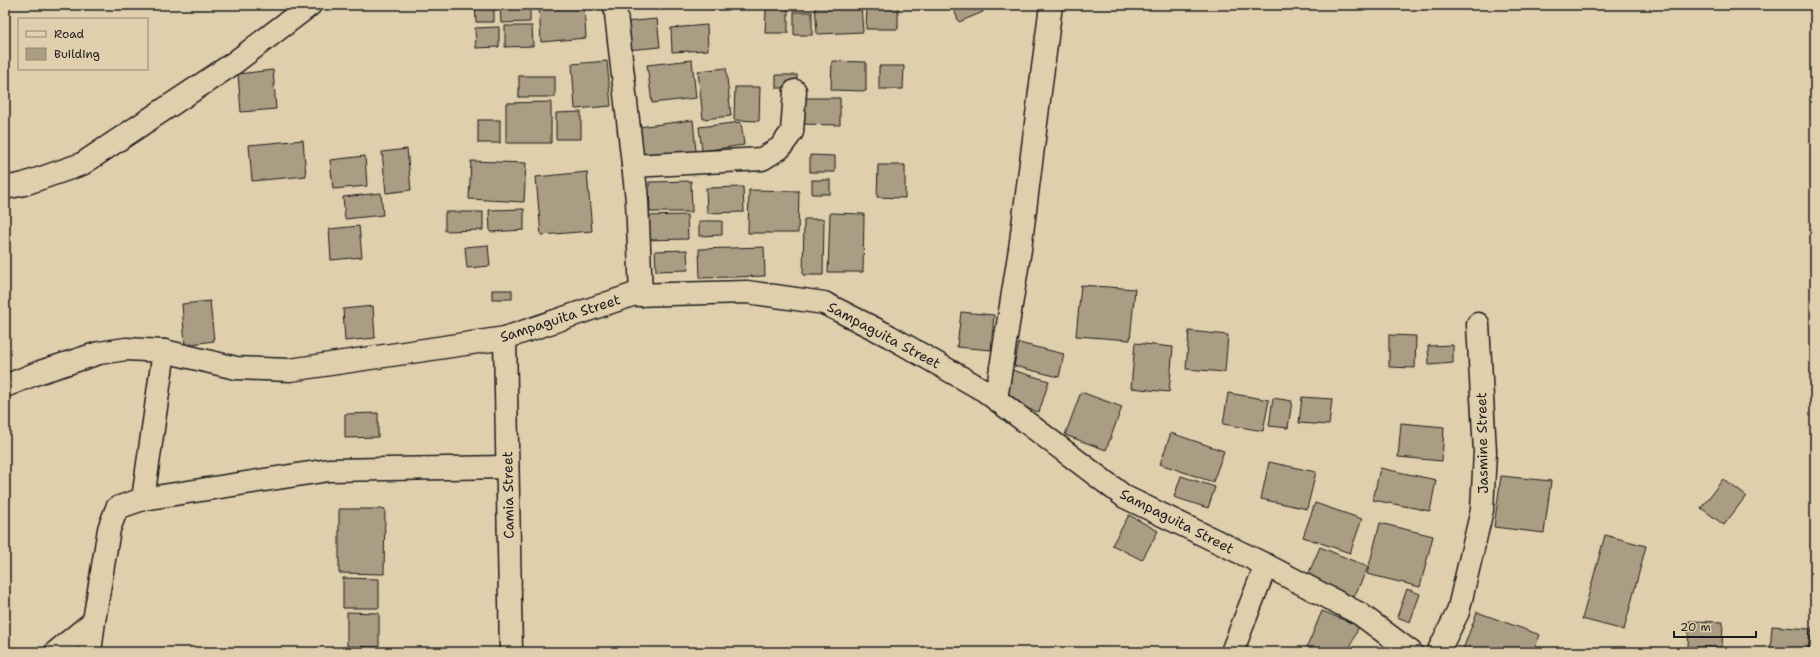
<svg xmlns="http://www.w3.org/2000/svg" width="1820" height="657" font-family="'Shantell Sans',sans-serif">
	<rect width="100%" height="100%" fill="#e0cfac"/>
	<filter id="ink" filterUnits="userSpaceOnUse"><feTurbulence type="fractalNoise" baseFrequency=".025" numOctaves="2"/><feDisplacementMap in="SourceGraphic" scale="8" xChannelSelector="R" yChannelSelector="G"/><feConvolveMatrix kernelMatrix="1 2 1 2 8 2 1 2 1" color-interpolation-filters="sRGB"/></filter>
	<g filter="url(#ink)">
		<g fill="#aa9d84" stroke="#1c1c1c">
			<polygon points="475,5 494,5 494,22 476,22"/>
			<polygon points="500,5 530,5 530,22 501,23"/>
			<polygon points="539,5 584,5 586,38 541,42"/>
			<polygon points="815,5 861,5 863,32 817,34"/>
			<polygon points="867,5 898,5 898,29 866,29"/>
			<polygon points="952,5 980,5 983,12 959,22"/>
			<polygon points="788,8 788,33 765,33 766,9"/>
			<rect x="794" y="12" width="18" height="23"/>
			<polygon points="657,19 660,47 627,50 625,22"/>
			<polygon points="707,25 708,50 672,52 671,28"/>
			<polygon points="505,26 532,26 533,46 505,47"/>
			<polygon points="499,27 499,47 476,48 475,28"/>
			<polygon points="692,60 696,98 652,103 647,65"/>
			<polygon points="607,61 611,106 575,109 572,64"/>
			<polygon points="832,61 866,62 866,91 831,90"/>
			<polygon points="879,66 904,66 903,89 879,89"/>
			<polygon points="726,68 731,116 703,119 698,71"/>
			<polygon points="273,70 276,109 241,112 238,74"/>
			<rect x="776" y="75" width="21" height="13"/>
			<rect x="519" y="76" width="36" height="21"/>
			<polygon points="735,87 760,87 759,121 734,120"/>
			<polygon points="800,98 840,98 840,125 799,124"/>
			<polygon points="551,102 551,143 506,143 506,103"/>
			<polygon points="581,112 581,139 556,139 556,113"/>
			<rect x="478" y="120" width="22" height="23"/>
			<polygon points="693,120 696,152 641,159 638,127"/>
			<polygon points="741,122 744,145 702,151 699,127"/>
			<polygon points="303,140 306,176 252,181 249,145"/>
			<polygon points="407,149 411,190 386,193 382,152"/>
			<polygon points="810,155 835,156 835,172 810,172"/>
			<polygon points="365,156 367,186 333,189 330,160"/>
			<polygon points="471,161 526,163 524,202 469,199"/>
			<polygon points="878,165 905,165 905,198 877,197"/>
			<polygon points="587,172 592,231 541,235 536,177"/>
			<rect x="812" y="180" width="18" height="14"/>
			<polygon points="691,181 692,212 650,212 649,182"/>
			<polygon points="743,187 744,212 707,213 706,188"/>
			<polygon points="749,190 799,191 798,233 748,233"/>
			<polygon points="381,193 383,215 345,219 343,197"/>
			<polygon points="524,209 524,230 490,232 489,210"/>
			<polygon points="445,212 483,212 483,230 445,231"/>
			<polygon points="830,213 864,214 863,272 828,272"/>
			<polygon points="687,215 688,239 642,240 642,216"/>
			<polygon points="804,219 824,219 823,275 803,275"/>
			<polygon points="699,221 722,221 722,235 699,236"/>
			<polygon points="359,226 362,257 331,260 329,229"/>
			<polygon points="488,245 490,266 467,268 465,247"/>
			<polygon points="764,247 765,276 700,278 699,249"/>
			<polygon points="687,250 688,270 656,271 655,251"/>
			<polygon points="1081,285 1135,289 1130,340 1076,336"/>
			<rect x="492" y="290" width="20" height="9"/>
			<polygon points="210,301 214,341 185,345 182,304"/>
			<polygon points="373,306 375,338 345,341 343,309"/>
			<polygon points="961,312 994,315 991,350 957,347"/>
			<polygon points="1189,331 1228,335 1225,372 1186,369"/>
			<polygon points="1389,335 1416,336 1415,368 1389,367"/>
			<polygon points="1019,343 1064,354 1059,377 1014,366"/>
			<polygon points="1135,343 1173,347 1169,392 1131,388"/>
			<polygon points="1453,345 1453,363 1429,365 1428,346"/>
			<polygon points="1012,370 1049,381 1039,412 1003,402"/>
			<polygon points="1081,392 1122,407 1106,450 1065,435"/>
			<polygon points="1228,393 1269,400 1263,431 1223,424"/>
			<polygon points="1302,397 1332,399 1329,425 1299,423"/>
			<polygon points="1273,398 1292,401 1288,428 1269,426"/>
			<polygon points="378,413 378,437 345,438 345,414"/>
			<polygon points="1401,423 1444,427 1442,461 1398,457"/>
			<polygon points="1171,433 1224,451 1213,482 1160,464"/>
			<polygon points="1269,462 1316,472 1307,509 1261,499"/>
			<polygon points="1380,468 1436,480 1430,511 1373,500"/>
			<polygon points="1181,476 1215,487 1208,508 1174,497"/>
			<polygon points="1501,476 1551,481 1544,533 1494,527"/>
			<polygon points="1723,479 1746,496 1724,525 1701,508"/>
			<polygon points="1315,503 1362,519 1350,553 1303,537"/>
			<polygon points="339,509 385,509 384,574 339,573"/>
			<polygon points="1129,515 1158,531 1142,560 1112,545"/>
			<polygon points="1380,523 1433,536 1420,587 1367,574"/>
			<polygon points="1605,535 1646,546 1624,630 1582,619"/>
			<polygon points="1320,547 1368,567 1354,597 1307,577"/>
			<polygon points="343,578 379,579 379,608 343,608"/>
			<polygon points="1407,589 1420,594 1410,622 1397,617"/>
			<polygon points="1322,611 1359,626 1348,652 1318,652 1307,647"/>
			<polygon points="347,612 379,613 379,647 347,646"/>
			<polygon points="1477,612 1540,635 1533,652 1462,652"/>
			<polygon points="1689,621 1723,622 1722,647 1688,647"/>
			<polygon points="1772,626 1810,629 1808,652 1770,652"/>
			<polygon points="1812,627 1815,627 1815,652 1809,652"/>
		</g>
		<g fill="none" stroke-linecap="round" stroke-linejoin="round">
			<defs>
				<g id="minor">
					<polyline points="615,5 637,200 641,295"/>
					<polyline points="633,166 762,159 780,148 792,132 795,91"/>
					<polyline points="5,188 24,184 82,164 234,63 310,5"/>
					<polyline points="505,338 511,652"/>
					<polyline points="5,386 40,372 99,353 126,349 164,351 236,368 290,370 505,338 632,295 747,292 824,303 889,336 985,391 1125,497 1266,565 1360,614 1411,652"/>
					<polyline points="996,399 1020,249 1051,5"/>
					<polyline points="143,499 329,470 507,467"/>
					<polyline points="56,652 94,621 109,529 117,508 143,499 164,351"/>
					<polyline points="90,652 94,621"/>
					<polyline points="1232,652 1266,565"/>
					<polyline points="1438,652 1458,612 1482,510 1485,452 1478,324"/>
				</g>
			</defs>
			<use href="#minor" stroke="#1c1c1c" stroke-width="25"/>
			<use href="#minor" stroke="#e0cfac" stroke-width="22"/>
		</g>
	</g>
	<g text-anchor="middle" dominant-baseline="central" stroke-width="3.5" stroke-linejoin="round" paint-order="stroke">
		<g font-size="14" fill="#1c1c1c" stroke="#e0cfac">
			<text transform="translate(560 318) rotate(-18)">Sampaguita Street</text>
			<text transform="translate(884 335) rotate(28)">Sampaguita Street</text>
			<text transform="translate(1482 443) rotate(-91)">Jasmine Street</text>
			<text transform="translate(508 495) rotate(-91)">Camia Street</text>
			<text transform="translate(1177 521) rotate(27)">Sampaguita Street</text>
		</g>
	</g>
	<rect width="1820" height="657" fill="none" stroke="#e0cfac" stroke-width="20"/>
	<rect x="10" y="10" width="1800" height="637" fill="none" stroke="#1c1c1c" stroke-width="1.5" filter="url(#ink)"/>
	<rect x="18" y="18" width="130" height="52" fill="#e0cfac" stroke="#928772"/>
	<rect x="26" y="31" width="20" height="6" fill="#e0cfac" stroke="#928772"/>
	<text x="54" y="38" font-size="12" fill="#1c1c1c">Road</text>
	<rect x="26" y="48" width="20" height="12" fill="#aa9d84" stroke="#928772"/>
	<text x="54" y="58" font-size="12" fill="#1c1c1c">Building</text>
	<path d="M1674 631v6h82v-6" fill="none" stroke="#1c1c1c" stroke-width="2"/>
	<text x="1680" y="631" font-size="12" fill="#1c1c1c" stroke="#e0cfac" stroke-width="3" paint-order="stroke">20 m</text>
</svg>
